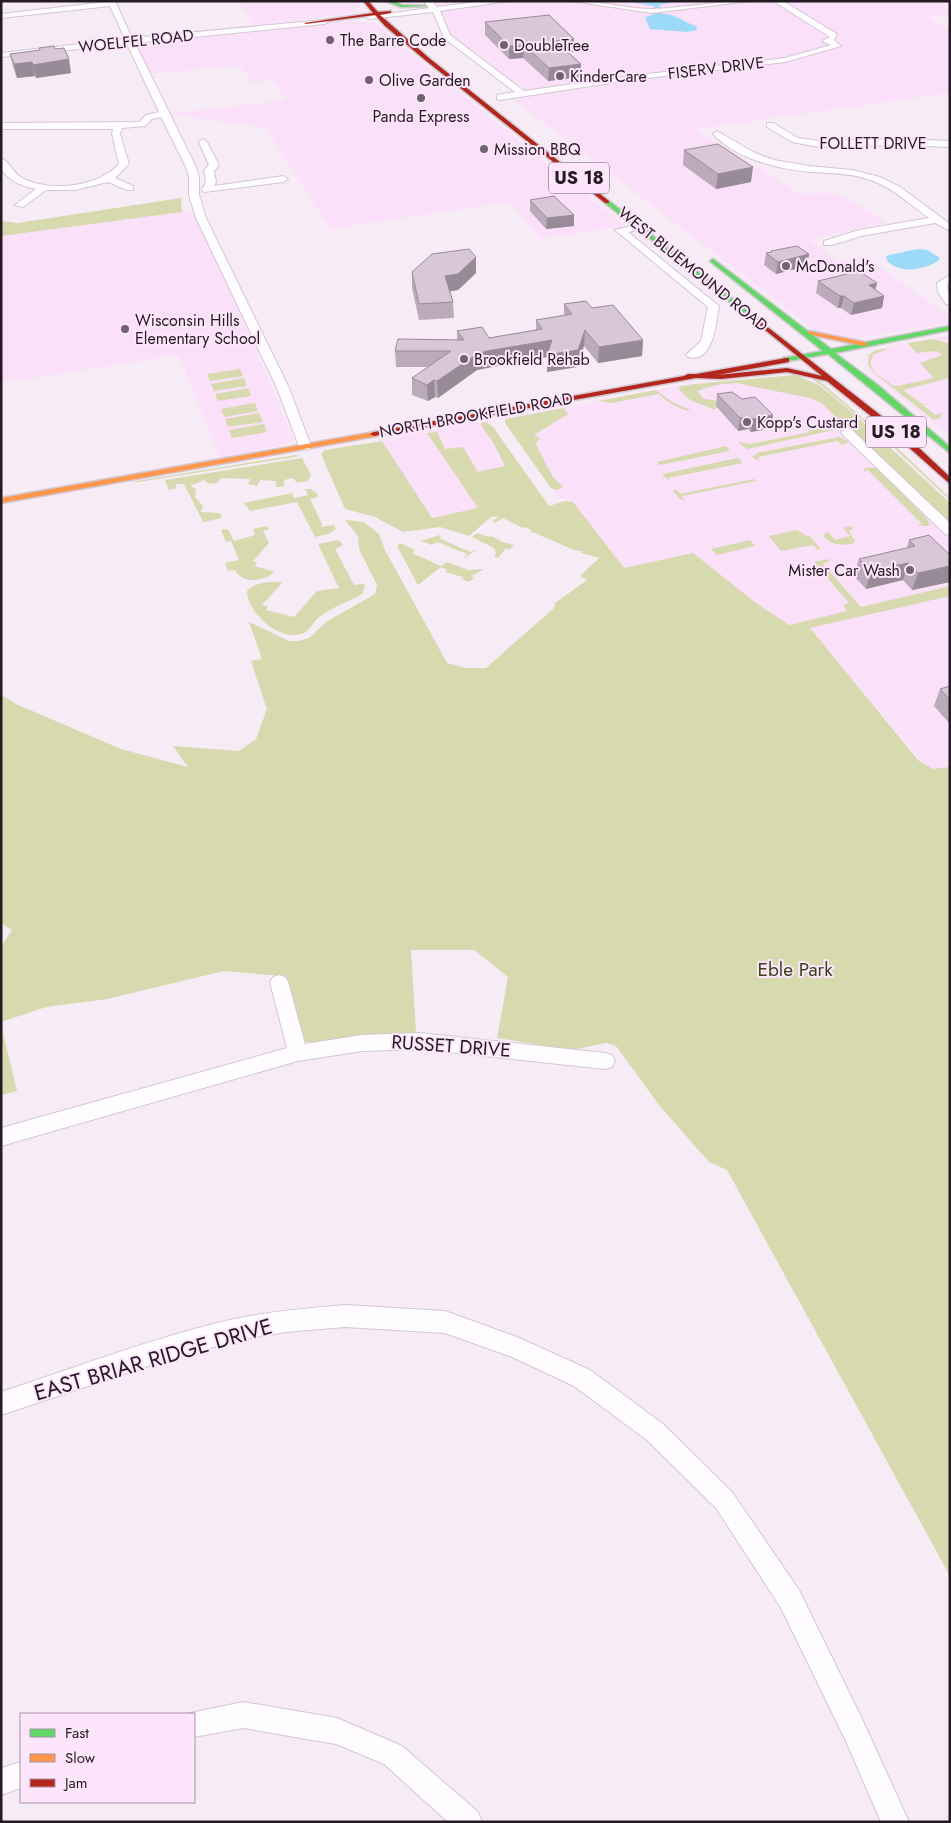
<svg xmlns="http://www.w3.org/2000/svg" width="951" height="1823" font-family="Jost,sans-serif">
	<rect width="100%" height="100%" fill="#f7ebf6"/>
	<g fill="#fae1f9">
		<polygon points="238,1 357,1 360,7 356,11 347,14 255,26"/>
		<polygon points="431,1 950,1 950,14 928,17 950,30 950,93 695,129 800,194 837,193 887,222 809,240 838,262 866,257 950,317 950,323 854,339 818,332 514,100 515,98 532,96 450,34 442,12"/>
		<polygon points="355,21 377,24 399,44 625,226 541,239 509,202 330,229 266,128 169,114 286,100 273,80 252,83 240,65 150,74 139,49 141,43 158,40 279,26"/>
		<polygon points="194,210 237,303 294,440 286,444 220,458 179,355 1,383 1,236"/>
		<polygon points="950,335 950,437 874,376 867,367 865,359 869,354 880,349"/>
		<polygon points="733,380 823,399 950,520 950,767 931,772 806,624 782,628 626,573 573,503 558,497 504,419 677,386"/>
		<polygon points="481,422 538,506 432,528 380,440"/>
	</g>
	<g fill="#d6daae">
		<polygon points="181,198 182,212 1,236 1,221 18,223"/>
		<polygon points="934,339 950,344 950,378 903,390 922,404 929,404 923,405 935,415 942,413 940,418 934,420 874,373 868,364 869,356 867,356 876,350 889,348 873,355 870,363 874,372 892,385 898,386 934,378 920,363 942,355 937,351 916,353 908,343"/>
		<polygon points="240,369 243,376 210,381 207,374"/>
		<polygon points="786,372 813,377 824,385 893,444 950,498 950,500 877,432 822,386 808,376"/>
		<polygon points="795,375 819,385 853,413 950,503 950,524 821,403 809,398 736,383 716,385 697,391 704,399 720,401 715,410 690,400 678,389 681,386 695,384"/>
		<polygon points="244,378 247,386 214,391 211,384"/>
		<polygon points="248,388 251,396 218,401 215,394"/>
		<path d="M656,390L672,402L692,411C681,411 667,402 659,394L611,403L598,401Z"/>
		<polygon points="255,403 258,411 224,417 221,409"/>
		<polygon points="564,408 568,414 534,435 541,439 537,441 536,445 553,477 563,487 556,490 551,488 505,423 505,419"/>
		<polygon points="259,413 263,422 228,427 225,419"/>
		<polygon points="486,422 493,427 549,506 565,501 573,502 624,568 693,553 756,603 789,625 847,611 843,605 849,603 814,562 828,559 829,561 823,564 861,607 950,586 950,596 810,628 918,760 933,769 950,767 950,1576 727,1170 709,1162 659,1105 616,1046 606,1043 571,1050 497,1038 508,977 474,950 411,950 416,1033 354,1036 313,1043 303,1041 281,976 224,971 107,999 46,1007 1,1022 1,946 12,930 1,923 1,695 16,704 121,749 188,767 173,746 239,751 256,739 267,709 251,661 262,659 249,622 289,641 298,641 309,638 326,622 375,594 377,585 359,549 358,536 345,520 363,522 373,529 379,534 385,550 447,663 466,668 486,668 554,608 555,603 587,580 580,576 599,558 581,553 582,551 574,550 530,531 532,530 525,527 523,528 503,518 494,523 492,522 499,516 491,517 469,536 440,527 403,532 375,517 345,509 321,454 325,450 382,441 432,518 478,508 427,433 437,432 445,449 463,447 478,472 505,466 494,444 481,425 481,423"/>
		<polygon points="264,424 267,432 232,438 229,430"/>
		<polygon points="822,425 830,426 834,430 747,449 738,442 751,444 810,432 807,428"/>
		<polygon points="839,437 849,442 842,445 837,441 758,457 760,462 752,457 757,453"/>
		<polygon points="726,446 730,451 660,465 657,462"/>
		<polygon points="296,455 300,456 133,483 137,481"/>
		<polygon points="302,458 311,475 308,481 297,483 293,478 284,480 284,486 276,487 276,481 260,480 257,486 248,484 250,479 221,478 217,483 209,484 204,480 190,486 196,489 195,497 203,506 201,512 220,513 222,518 203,522 184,484 175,484 177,488 169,490 165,480"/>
		<polygon points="738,458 743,463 668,478 671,483 662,474"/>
		<polygon points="865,468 877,468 926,518 930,525 928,526 918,526 922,524 868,470 863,472"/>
		<polygon points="754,479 756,481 682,496 685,501 680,499 673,491 676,489 680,494"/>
		<polygon points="305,489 311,489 318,494 317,497 310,499 322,524 321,527 334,525 336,529 328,534 315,537 297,502 250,511 244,503 292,493 294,498 308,495"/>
		<path d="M267,526L269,529L263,531L269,543L253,561L257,563L255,566L275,572C264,581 243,585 235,570L228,571L225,563L239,560L231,541L226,542L221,530L228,529L234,541L255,535L253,529Z"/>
		<path d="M851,526L853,528L849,531L855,541L854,543C842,546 831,546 823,535L828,532L835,540L850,536L843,528Z"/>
		<polygon points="796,530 810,537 821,549 818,550 813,545 781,551 769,536"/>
		<polygon points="477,533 489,537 491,536 500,540 499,541 514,545 509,550 506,548 498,558 494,556 496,553 494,548 472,537"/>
		<polygon points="440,535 441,539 470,552 476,550 463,559 467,554 437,542 432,545 421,541"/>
		<path d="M339,540L343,545L335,549L354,585L364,584L365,586L362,594C348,602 330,608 318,618C312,623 309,632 301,634C279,641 248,614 247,591C253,583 273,580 282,583L262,605L268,607L266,610L294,617L317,591L339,588L318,544Z"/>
		<polygon points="750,540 755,546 717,555 711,549"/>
		<polygon points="400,543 415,550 412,553 441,566 447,562 468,570 484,569 471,576 474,578 469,582 462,579 463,577 445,572 447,570 441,567 418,585 397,546"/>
		<polygon points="1,1025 17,1091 1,1095"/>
	</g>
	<g fill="#9dd9f8">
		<path d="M623,1H680L659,5L662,10V14C677,14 683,22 696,26L697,30L687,32L650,29L645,17L655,14L654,6Z"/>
		<path d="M917,249L927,250L940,258L938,261C923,270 902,274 888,262L886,257L889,255Z"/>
	</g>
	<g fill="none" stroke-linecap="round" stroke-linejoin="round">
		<defs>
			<g id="street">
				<path d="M115,1L132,38L324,20L328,22L324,24L135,43L196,167L199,177V195L206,218L289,388L311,446L309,449L305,450L299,446L277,388L196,218L189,195V177L186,167L161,117L152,119L145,126L122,128L120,134L129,164L115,178L133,186V190H127L108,182L75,190H46L23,207L15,205L36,189C21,186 10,181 1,169V158C10,162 14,175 24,179C51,192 99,187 119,164L112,134L113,129H1V123L139,122L146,115L159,112L127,44L1,57V53L125,39L110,6L1,18V14Z"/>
				<polygon points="427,1 432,1 437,7 483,1 508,1 440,11 450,35 524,91 630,76 785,58 831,45 822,41 830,37 773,1 783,1 837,34 834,40 841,46 785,62 630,80 500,100 497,99 497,95 515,92 444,38 433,12 370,19 366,17 429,8 425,3"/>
				<path d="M572,1C599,1 627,9 653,9C685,8 717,1 750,1L652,13Z"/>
				<polygon points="767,123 773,123 798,138 819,141 903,139 950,141 950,147 903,145 819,147 792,142 767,127"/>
				<path d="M717,131L753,152L774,160L809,166L852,170L880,177L900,187L950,224V231L935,223L861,236L832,245H824V241L859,230L929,218C908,203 890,185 864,178C847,173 829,173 811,172C778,169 736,159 713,134Z"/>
				<polygon points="203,139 207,142 219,165 214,171 216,182 214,186 283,176 288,179 283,182 204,192 202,190 206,182 204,170 209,165 199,142"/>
				<path d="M640,224L644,225V229L628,232L719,306C716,322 714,364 688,357L686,355L701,341L708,307L615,230Z"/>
				<polygon points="950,275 950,283 947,284 950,305 946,304 938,292 937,283"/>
				<polygon points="847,428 851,429 950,523 950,535 945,534 843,435 841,432"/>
				<polygon points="279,975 285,977 288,982 305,1044 362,1035 420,1033 605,1053 612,1055 615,1061 612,1067 605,1069 420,1049 362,1051 298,1061 1,1146 1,1128 287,1048 270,982 273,977"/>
				<path d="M345,1305L445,1311L517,1337L590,1370L663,1424L732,1492L799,1590L863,1721L909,1822H881L845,1739L781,1608L716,1508L647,1440L574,1386L512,1357L445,1333L345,1327L286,1332L238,1340L148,1366L1,1415V1392C78,1367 160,1335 239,1318C274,1311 309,1308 345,1305Z"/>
				<polygon points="243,1702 337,1718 402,1746 478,1812 482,1822 448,1822 384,1764 336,1744 243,1728 194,1737 194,1714 186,1714"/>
				<polygon points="21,1762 21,1788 1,1795 1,1768"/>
			</g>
			<g id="fast">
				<polygon points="386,1 393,1 402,5 431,6 401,7"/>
				<polygon points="605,201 609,201 758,319 758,321 754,321 605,203"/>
				<polygon points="713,259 831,349 950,326 950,330 835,353 879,386 950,447 950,453 828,354 783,362 783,358 823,351 711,262 710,261"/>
			</g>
			<g id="slow">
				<polygon points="809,331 864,342 868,344 864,346 812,335 808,333"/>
				<polygon points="374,432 377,432 377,436 1,503 1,498"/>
			</g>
			<g id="jam">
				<polygon points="363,1 368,1 378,12 391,11 391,13 380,15 429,58 609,201 609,203 605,203 425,60 385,26 375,15 306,24 304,23 373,13"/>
				<polygon points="756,318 902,432 950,477 950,484 896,436 827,381 787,372 721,379 696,378 374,436 370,434 374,432 684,376 688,374 696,374 786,358 789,358 789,362 717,375 787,368 822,376 754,321 752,320"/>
			</g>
		</defs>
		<use href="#street" stroke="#d2c8d2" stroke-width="2"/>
		<use href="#fast" stroke="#d2c8d2" stroke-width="3"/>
		<use href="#slow" stroke="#d2c8d2" stroke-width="3"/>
		<use href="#jam" stroke="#d2c8d2" stroke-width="3"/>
		<use href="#street" fill="#fefcfe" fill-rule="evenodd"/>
		<use href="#fast" fill="#63d668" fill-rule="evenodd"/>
		<use href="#slow" fill="#ff974d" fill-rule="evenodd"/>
		<use href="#jam" fill="#b3261e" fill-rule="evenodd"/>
	</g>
	<g fill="#bbaaba">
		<polygon points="485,22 574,39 574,52 568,52 581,64 580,77 548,81 523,58 509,59 485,35"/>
		<polygon points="39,48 55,49 71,73 36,78 35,76 17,78 13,67 10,54 40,51"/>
		<polygon points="684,150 751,182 716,189 683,165"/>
		<polygon points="530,200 574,226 546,229 530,211"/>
		<polygon points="771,251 809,254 807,266 776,274 764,265 766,253 771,252"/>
		<polygon points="412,272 476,273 458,290 450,291 453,302 454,318 419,320 412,288"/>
		<polygon points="818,281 875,289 884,296 882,308 851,315 841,308 838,308 816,293"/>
		<polygon points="564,304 592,308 643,340 642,356 598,363 584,346 577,367 547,372 547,357 487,368 477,370 438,398 435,397 428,401 412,395 412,378 428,367 396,367 395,351 457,340 457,331 489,338 536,330 536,320 564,316"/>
		<polygon points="717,394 771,428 751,432 748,429 738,431 716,406"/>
		<polygon points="909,540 950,555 950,582 912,590 903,580 866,589 854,576 859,559 907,548"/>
		<polygon points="950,686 950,724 934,706 940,689"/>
	</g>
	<g fill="#988b97">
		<polygon points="574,39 574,52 554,54 555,41"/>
		<polygon points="524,45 523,58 509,59 509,46"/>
		<polygon points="69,59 71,73 36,78 33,65"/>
		<polygon points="32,62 35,76 17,78 14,64"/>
		<polygon points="581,64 580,77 548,81 549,68"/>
		<polygon points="753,167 751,182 716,189 718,174"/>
		<polygon points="574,215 574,226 546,229 547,218"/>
		<polygon points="809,254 807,266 776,274 778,262"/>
		<polygon points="476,257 476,273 458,290 445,292 445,276"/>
		<polygon points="877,283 874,295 869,285"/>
		<polygon points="840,296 844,296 841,308 838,308"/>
		<polygon points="884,296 882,308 851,315 854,303"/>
		<polygon points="585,330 584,346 577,367 547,372 547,357 487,368 477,370 438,398 437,381 477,354 487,351 552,340"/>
		<polygon points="643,340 642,356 598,363 599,347"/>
		<polygon points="434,380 435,397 428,401 427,385"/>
		<polygon points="773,415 771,428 751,432 753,419"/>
		<polygon points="750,417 748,429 738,431 740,418"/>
		<polygon points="908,563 903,580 866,589 871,571"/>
		<polygon points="950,566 950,582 912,590 918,573"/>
	</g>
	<g fill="#d9c6d8" stroke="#988b97">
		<polygon points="549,15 574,39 555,41 581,64 549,68 524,45 509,46 485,22"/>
		<polygon points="54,46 55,49 64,48 69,59 33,65 32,62 14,64 10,54 40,50 39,48"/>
		<polygon points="718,144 753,167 718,174 684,150"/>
		<polygon points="554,196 574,215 547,218 530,200"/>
		<polygon points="797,246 809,254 778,262 766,253 772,252 771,251"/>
		<polygon points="469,249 476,257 458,274 445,276 453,302 419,304 412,272 432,254"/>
		<polygon points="859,271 877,283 869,285 884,296 854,303 844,296 840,296 818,281"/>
		<polygon points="586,301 592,308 613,305 643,340 599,347 585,330 578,350 547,355 552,340 487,351 477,354 437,381 434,380 427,385 412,378 451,351 395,351 398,339 464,340 457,331 482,327 489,338 542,329 536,320 572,314 564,304"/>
		<polygon points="732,392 742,399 755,397 773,415 753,419 750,417 740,418 717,394"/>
		<polygon points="929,535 950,555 950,566 918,573 908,563 871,571 859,559 915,546 909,540"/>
		<polygon points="950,686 950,700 940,689"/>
	</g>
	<g fill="#6e636e" stroke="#fde5fb" stroke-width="2">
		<circle cx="330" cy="40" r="5"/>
		<circle cx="504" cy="45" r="5"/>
		<circle cx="560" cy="76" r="5"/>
		<circle cx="369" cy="80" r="5"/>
		<circle cx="421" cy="98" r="5"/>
		<circle cx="484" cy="149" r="5"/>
		<circle cx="786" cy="266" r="5"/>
		<circle cx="125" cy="329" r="5"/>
		<circle cx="464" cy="359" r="5"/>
		<circle cx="747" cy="422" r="5"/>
		<circle cx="910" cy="570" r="5"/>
	</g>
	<g text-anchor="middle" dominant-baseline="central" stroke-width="4" stroke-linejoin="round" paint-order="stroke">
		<g font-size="16" fill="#241a24" stroke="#fde5fb" text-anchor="start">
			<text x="340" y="40">The Barre Code</text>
			<text x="514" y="45">DoubleTree</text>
			<text x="570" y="76">KinderCare</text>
			<text x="379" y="80">Olive Garden</text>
			<text x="421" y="116" text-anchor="middle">Panda Express</text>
			<text x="494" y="149">Mission BBQ</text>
			<text x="796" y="266">McDonald's</text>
			<text x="135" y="320">Wisconsin Hills<tspan x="135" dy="18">Elementary School</tspan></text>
			<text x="474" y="359">Brookfield Rehab</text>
			<text x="757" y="422">Kopp's Custard</text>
			<text x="900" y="570" text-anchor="end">Mister Car Wash</text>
		</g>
		<g font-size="16" fill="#241a24" stroke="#fde5fb">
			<text transform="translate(136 41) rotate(-6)">WOELFEL ROAD</text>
			<text transform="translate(716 68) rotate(-7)">FISERV DRIVE</text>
			<text x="873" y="143">FOLLETT DRIVE</text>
			<text transform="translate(693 269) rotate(39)">WEST BLUEMOUND ROAD</text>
			<text transform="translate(476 415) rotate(-10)">NORTH BROOKFIELD ROAD</text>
		</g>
		<g fill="#fde5fb" stroke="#655764" stroke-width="1">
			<rect x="549" y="162.5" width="60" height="31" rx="4"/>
			<rect x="866" y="416.5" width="60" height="31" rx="4"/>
		</g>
		<g font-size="18" font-weight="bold" fill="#241a24">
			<text x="579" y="178">US 18</text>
			<text x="896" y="432">US 18</text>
		</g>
		<g font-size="19" fill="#3c4319" stroke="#fde5fb">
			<text x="795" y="969">Eble Park</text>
		</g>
		<g font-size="19" fill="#241a24" stroke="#fde5fb">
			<text transform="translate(451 1046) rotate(4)">RUSSET DRIVE</text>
		</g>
		<g font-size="22" fill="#241a24" stroke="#fde5fb">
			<text transform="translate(153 1359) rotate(-16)">EAST BRIAR RIDGE DRIVE</text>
		</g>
	</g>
	<rect width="951" height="1823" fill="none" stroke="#241a24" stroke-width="5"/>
	<rect x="20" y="1713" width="175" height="90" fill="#fde5fb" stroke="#a694a5"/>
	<rect x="30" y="1729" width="25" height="8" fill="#63d668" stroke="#a694a5"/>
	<text x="65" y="1738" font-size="15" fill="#241a24">Fast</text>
	<rect x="30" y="1754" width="25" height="8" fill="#ff974d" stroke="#a694a5"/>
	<text x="65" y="1763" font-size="15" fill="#241a24">Slow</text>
	<rect x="30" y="1779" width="25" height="8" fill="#b3261e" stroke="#a694a5"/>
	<text x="65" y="1788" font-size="15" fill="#241a24">Jam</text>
</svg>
